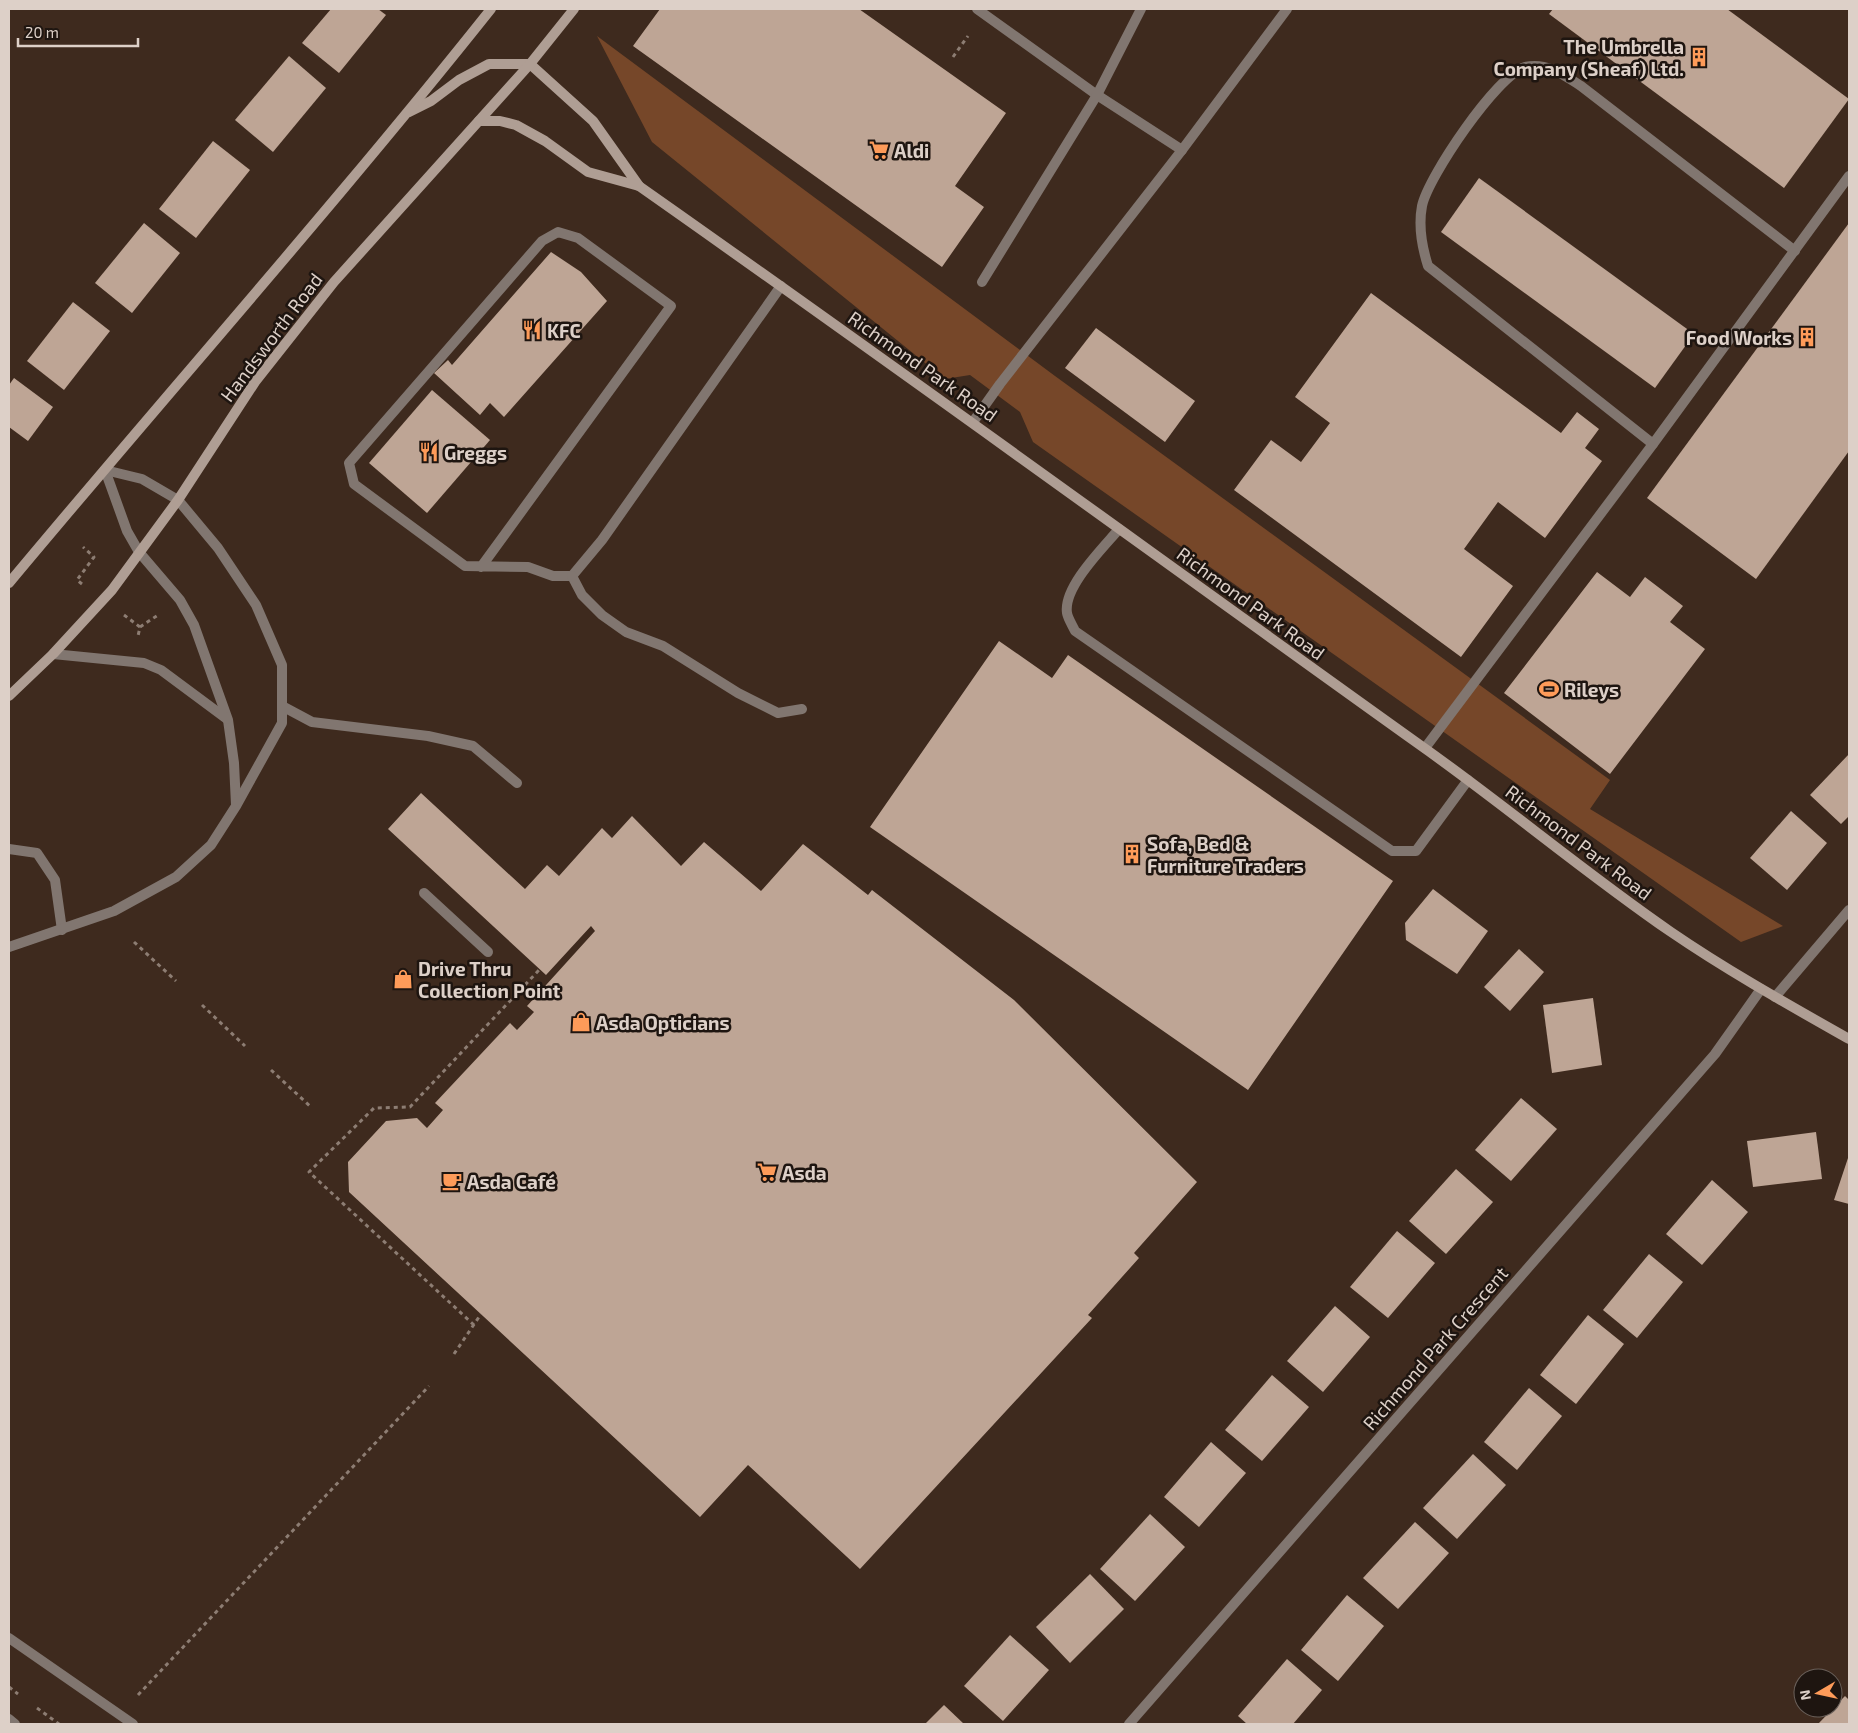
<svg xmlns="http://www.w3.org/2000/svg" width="1858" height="1733" font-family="'Exo 2',sans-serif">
	<rect width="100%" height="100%" fill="#3e2a1e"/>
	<polygon fill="#764729" points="597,36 1055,376 1610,780 1590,809 1783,926 1741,942 1033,442 1020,412 970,375 945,379 652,142"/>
	<g fill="#bea595">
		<polygon points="331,9 378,9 386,15 339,73 302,43"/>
		<polygon points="660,9 859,9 1006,113 955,186 984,207 942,267 633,46"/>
		<polygon points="1553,9 1727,9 1849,99 1784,188 1549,14"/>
		<polygon points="289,56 326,88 273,152 235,120"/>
		<polygon points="213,141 250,170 196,238 159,209"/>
		<polygon points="1479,178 1694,334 1655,388 1441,232"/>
		<polygon points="144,223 180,253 132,313 95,283"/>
		<polygon points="1849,223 1849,451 1756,579 1647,498"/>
		<polygon points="551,252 581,272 607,301 504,417 490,403 480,415 434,373 448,360 452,365"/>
		<polygon points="1371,293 1561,433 1577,412 1599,429 1585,448 1602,461 1545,538 1498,502 1464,549 1513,586 1461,657 1234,490 1271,440 1301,462 1330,423 1295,397"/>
		<polygon points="73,302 110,331 64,390 27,361"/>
		<polygon points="1096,328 1195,401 1165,442 1065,368"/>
		<polygon points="14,378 53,407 28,441 9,427 9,385"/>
		<polygon points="432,390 490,440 427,513 369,463"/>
		<polygon points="1597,572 1630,597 1645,577 1683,606 1670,622 1705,649 1610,774 1504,693"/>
		<polygon points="999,641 1052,678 1068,655 1393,881 1248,1090 870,827"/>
		<polygon points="1849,754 1849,816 1841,824 1810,795"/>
		<polygon points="421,793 525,889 547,865 559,876 602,828 612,838 632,816 681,866 704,842 761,891 803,844 868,895 872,890 1014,1000 1197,1182 1134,1253 1139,1258 1088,1315 1092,1318 860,1569 748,1465 700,1517 349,1192 348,1162 386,1121 417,1118 427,1128 443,1110 435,1103 510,1023 517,1030 534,1012 527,1006 595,931 591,926 546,975 388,829"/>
		<polygon points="1791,811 1827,843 1787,890 1750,858"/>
		<polygon points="1433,889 1488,931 1457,974 1406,940 1405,923"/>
		<polygon points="1519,949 1544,972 1510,1011 1484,987"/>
		<polygon points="1593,998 1602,1065 1552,1073 1543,1005"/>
		<polygon points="1521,1098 1557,1129 1511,1181 1475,1150"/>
		<polygon points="1816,1132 1822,1179 1753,1187 1747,1141"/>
		<polygon points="1849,1155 1849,1204 1834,1200"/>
		<polygon points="1456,1169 1493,1202 1446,1254 1409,1221"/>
		<polygon points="1712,1180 1748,1212 1702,1265 1666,1234"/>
		<polygon points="1397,1231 1435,1263 1388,1318 1350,1287"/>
		<polygon points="1649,1254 1683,1282 1637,1338 1603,1310"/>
		<polygon points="1335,1306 1370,1337 1323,1392 1287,1361"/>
		<polygon points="1588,1315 1624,1344 1576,1404 1540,1375"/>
		<polygon points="1272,1375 1309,1407 1262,1461 1225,1430"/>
		<polygon points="1529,1388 1562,1416 1517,1470 1484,1442"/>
		<polygon points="1211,1442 1246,1473 1199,1527 1164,1497"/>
		<polygon points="1473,1454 1506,1485 1457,1539 1423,1508"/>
		<polygon points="1150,1514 1185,1547 1135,1601 1100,1569"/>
		<polygon points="1415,1522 1449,1553 1398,1609 1363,1578"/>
		<polygon points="1090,1574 1124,1609 1070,1663 1036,1627"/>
		<polygon points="1347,1595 1384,1626 1338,1681 1301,1650"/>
		<polygon points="1010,1635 1049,1670 1003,1721 964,1686"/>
		<polygon points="1287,1659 1322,1690 1293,1724 1247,1724 1238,1716"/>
		<polygon points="1845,1696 1849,1700 1849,1724 1818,1724"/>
		<polygon points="944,1705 964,1724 925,1724"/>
	</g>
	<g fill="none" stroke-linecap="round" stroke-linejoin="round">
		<g stroke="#8d7d73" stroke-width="3" stroke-dasharray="4 4" stroke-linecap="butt">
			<polyline points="953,57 968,36"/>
			<polyline points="82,584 77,580 94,557 83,547"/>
			<polyline points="124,615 140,627 138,636"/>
			<polyline points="140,627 158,615"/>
			<polyline points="134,942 176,981"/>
			<polyline points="202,1005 245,1046"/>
			<polyline points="271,1070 312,1108"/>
			<polyline points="474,1325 309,1172 374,1108 410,1107 540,969"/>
			<polyline points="454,1354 481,1314"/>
			<polyline points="9,1687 18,1694"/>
			<polyline points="138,1695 429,1386"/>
			<polyline points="37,1708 59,1724"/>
		</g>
		<g stroke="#817670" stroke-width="10">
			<polyline points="977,9 1097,95 1182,150"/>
			<polyline points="982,282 1097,95 1141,9"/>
			<polyline points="973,422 1000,384 1182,150 1287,9"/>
			<path d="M1653,444L1428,266C1422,247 1418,227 1422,206C1428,177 1497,75 1525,67C1547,62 1564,75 1581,86L1795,251"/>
			<polyline points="105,470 127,531 139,552 180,600 194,625 228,720 234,763 236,805"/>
			<path d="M1119,529C1103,548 1063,587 1067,613C1068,619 1073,626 1075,631L1392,851H1416L1468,780"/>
			<polyline points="481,567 671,306 578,238 558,232 542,241 349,463 354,484 465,566 528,567 553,576 572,576 602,540 781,286"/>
			<polyline points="572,576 582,595 602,615 626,632 663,646 738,693 778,713 802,709"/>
			<polyline points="53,654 144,663 161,670 227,719"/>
			<polyline points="282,706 312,722 428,736 473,746 517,783"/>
			<polyline points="1425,748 1653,444 1849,176"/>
			<polyline points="9,849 37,853 55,880 62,930"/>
			<polyline points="424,893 488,952"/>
			<polyline points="9,947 114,911 176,877 211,845 236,806 282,723 282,665 256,605 218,548 178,500 142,479 105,470"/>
			<polyline points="9,1638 133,1724"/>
			<polyline points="9,1719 15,1724"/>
		</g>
		<g stroke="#817670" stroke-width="10">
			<polyline points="1775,997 1849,910"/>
			<polyline points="1129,1724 1715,1054 1761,989"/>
		</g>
		<g stroke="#af9e94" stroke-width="10">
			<polyline points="409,112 431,101 459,80 489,64 530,64 593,121 639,186"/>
			<path d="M479,121H500L516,125L545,141L588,172L639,186C901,370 1160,559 1420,745C1505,805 1585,873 1671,932C1728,971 1789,1005 1849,1039"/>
			<path d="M9,583C169,391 335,205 491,9"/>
			<polyline points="9,696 53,654 112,590 178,500 255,382 334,282 530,64 574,9"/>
		</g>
	</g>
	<defs>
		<symbol id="building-bare" viewBox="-9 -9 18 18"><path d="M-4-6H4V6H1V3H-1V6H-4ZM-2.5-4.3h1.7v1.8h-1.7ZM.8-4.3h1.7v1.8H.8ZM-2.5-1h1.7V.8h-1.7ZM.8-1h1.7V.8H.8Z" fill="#fe9b59" stroke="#1e1510" stroke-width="2.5" paint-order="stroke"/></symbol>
		<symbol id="supermarket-bare" viewBox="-9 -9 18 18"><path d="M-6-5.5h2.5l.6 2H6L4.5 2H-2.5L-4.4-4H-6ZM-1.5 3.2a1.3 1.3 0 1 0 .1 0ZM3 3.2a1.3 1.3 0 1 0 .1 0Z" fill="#fe9b59" stroke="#1e1510" stroke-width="2.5" paint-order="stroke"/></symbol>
		<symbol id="restaurant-bare" viewBox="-9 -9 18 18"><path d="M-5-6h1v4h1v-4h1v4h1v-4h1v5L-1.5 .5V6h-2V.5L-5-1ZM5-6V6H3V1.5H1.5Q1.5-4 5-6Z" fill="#fe9b59" stroke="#1e1510" stroke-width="2.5" paint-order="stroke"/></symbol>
		<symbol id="stadium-bare" viewBox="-9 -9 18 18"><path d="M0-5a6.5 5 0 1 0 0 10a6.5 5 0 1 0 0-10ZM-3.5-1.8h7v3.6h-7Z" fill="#fe9b59" stroke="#1e1510" stroke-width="2.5" paint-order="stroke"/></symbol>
		<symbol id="shop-bare" viewBox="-9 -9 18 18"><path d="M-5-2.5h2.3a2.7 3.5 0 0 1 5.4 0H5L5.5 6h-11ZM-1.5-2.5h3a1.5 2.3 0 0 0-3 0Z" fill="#fe9b59" stroke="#1e1510" stroke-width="2.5" paint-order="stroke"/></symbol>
		<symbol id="cafe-bare" viewBox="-9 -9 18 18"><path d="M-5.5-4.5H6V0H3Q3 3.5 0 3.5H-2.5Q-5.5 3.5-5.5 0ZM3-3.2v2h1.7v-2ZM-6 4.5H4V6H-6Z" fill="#fe9b59" stroke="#1e1510" stroke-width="2.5" paint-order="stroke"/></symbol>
	</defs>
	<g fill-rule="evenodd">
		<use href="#building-bare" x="1685" y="43" width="28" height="28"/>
		<use href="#supermarket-bare" x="865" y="136" width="28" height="28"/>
		<use href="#restaurant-bare" x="518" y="316" width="28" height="28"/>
		<use href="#building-bare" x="1793" y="323" width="28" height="28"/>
		<use href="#restaurant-bare" x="415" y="438" width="28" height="28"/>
		<use href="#stadium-bare" x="1535" y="675" width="28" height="28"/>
		<use href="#building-bare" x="1118" y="840" width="28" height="28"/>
		<use href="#shop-bare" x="389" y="965" width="28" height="28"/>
		<use href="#shop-bare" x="567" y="1008" width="28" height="28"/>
		<use href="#supermarket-bare" x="753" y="1158" width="28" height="28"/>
		<use href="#cafe-bare" x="438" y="1167" width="28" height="28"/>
	</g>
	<g text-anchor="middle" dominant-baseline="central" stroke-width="5" stroke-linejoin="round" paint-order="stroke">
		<g font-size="19" font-weight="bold" fill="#ddd0c8" stroke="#1e1510" text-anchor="start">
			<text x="1684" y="46" text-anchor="end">The Umbrella<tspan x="1684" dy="22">Company (Sheaf) Ltd.</tspan></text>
			<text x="894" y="150">Aldi</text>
			<text x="547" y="330">KFC</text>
			<text x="1792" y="337" text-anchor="end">Food Works</text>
			<text x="444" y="452">Greggs</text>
			<text x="1564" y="689">Rileys</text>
			<text x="1147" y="843">Sofa, Bed &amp;<tspan x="1147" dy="22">Furniture Traders</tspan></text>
			<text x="418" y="968">Drive Thru<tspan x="418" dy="22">Collection Point</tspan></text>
			<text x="596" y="1022">Asda Opticians</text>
			<text x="782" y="1172">Asda</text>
			<text x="467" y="1181">Asda Café</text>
		</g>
		<g font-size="19" fill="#ddd0c8" stroke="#1e1510">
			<text transform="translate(271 337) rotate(-53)">Handsworth Road</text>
			<text transform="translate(923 366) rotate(35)">Richmond Park Road</text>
			<text transform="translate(1251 603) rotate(36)">Richmond Park Road</text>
			<text transform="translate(1579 842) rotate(37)">Richmond Park Road</text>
			<text transform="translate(1435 1348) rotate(-49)">Richmond Park Crescent</text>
		</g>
	</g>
	<rect width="1858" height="1733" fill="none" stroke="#ddd0c8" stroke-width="20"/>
	<g transform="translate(1818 1693) rotate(261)"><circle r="24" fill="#1e1510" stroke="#6a605a"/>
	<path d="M0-4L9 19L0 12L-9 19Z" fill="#fe9b59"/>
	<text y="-8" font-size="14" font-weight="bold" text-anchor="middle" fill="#ddd0c8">N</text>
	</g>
	<path d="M18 38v8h120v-8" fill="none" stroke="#ddd0c8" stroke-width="2.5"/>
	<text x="25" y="38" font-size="15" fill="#ddd0c8" stroke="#1e1510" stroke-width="4" paint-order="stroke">20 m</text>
</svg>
